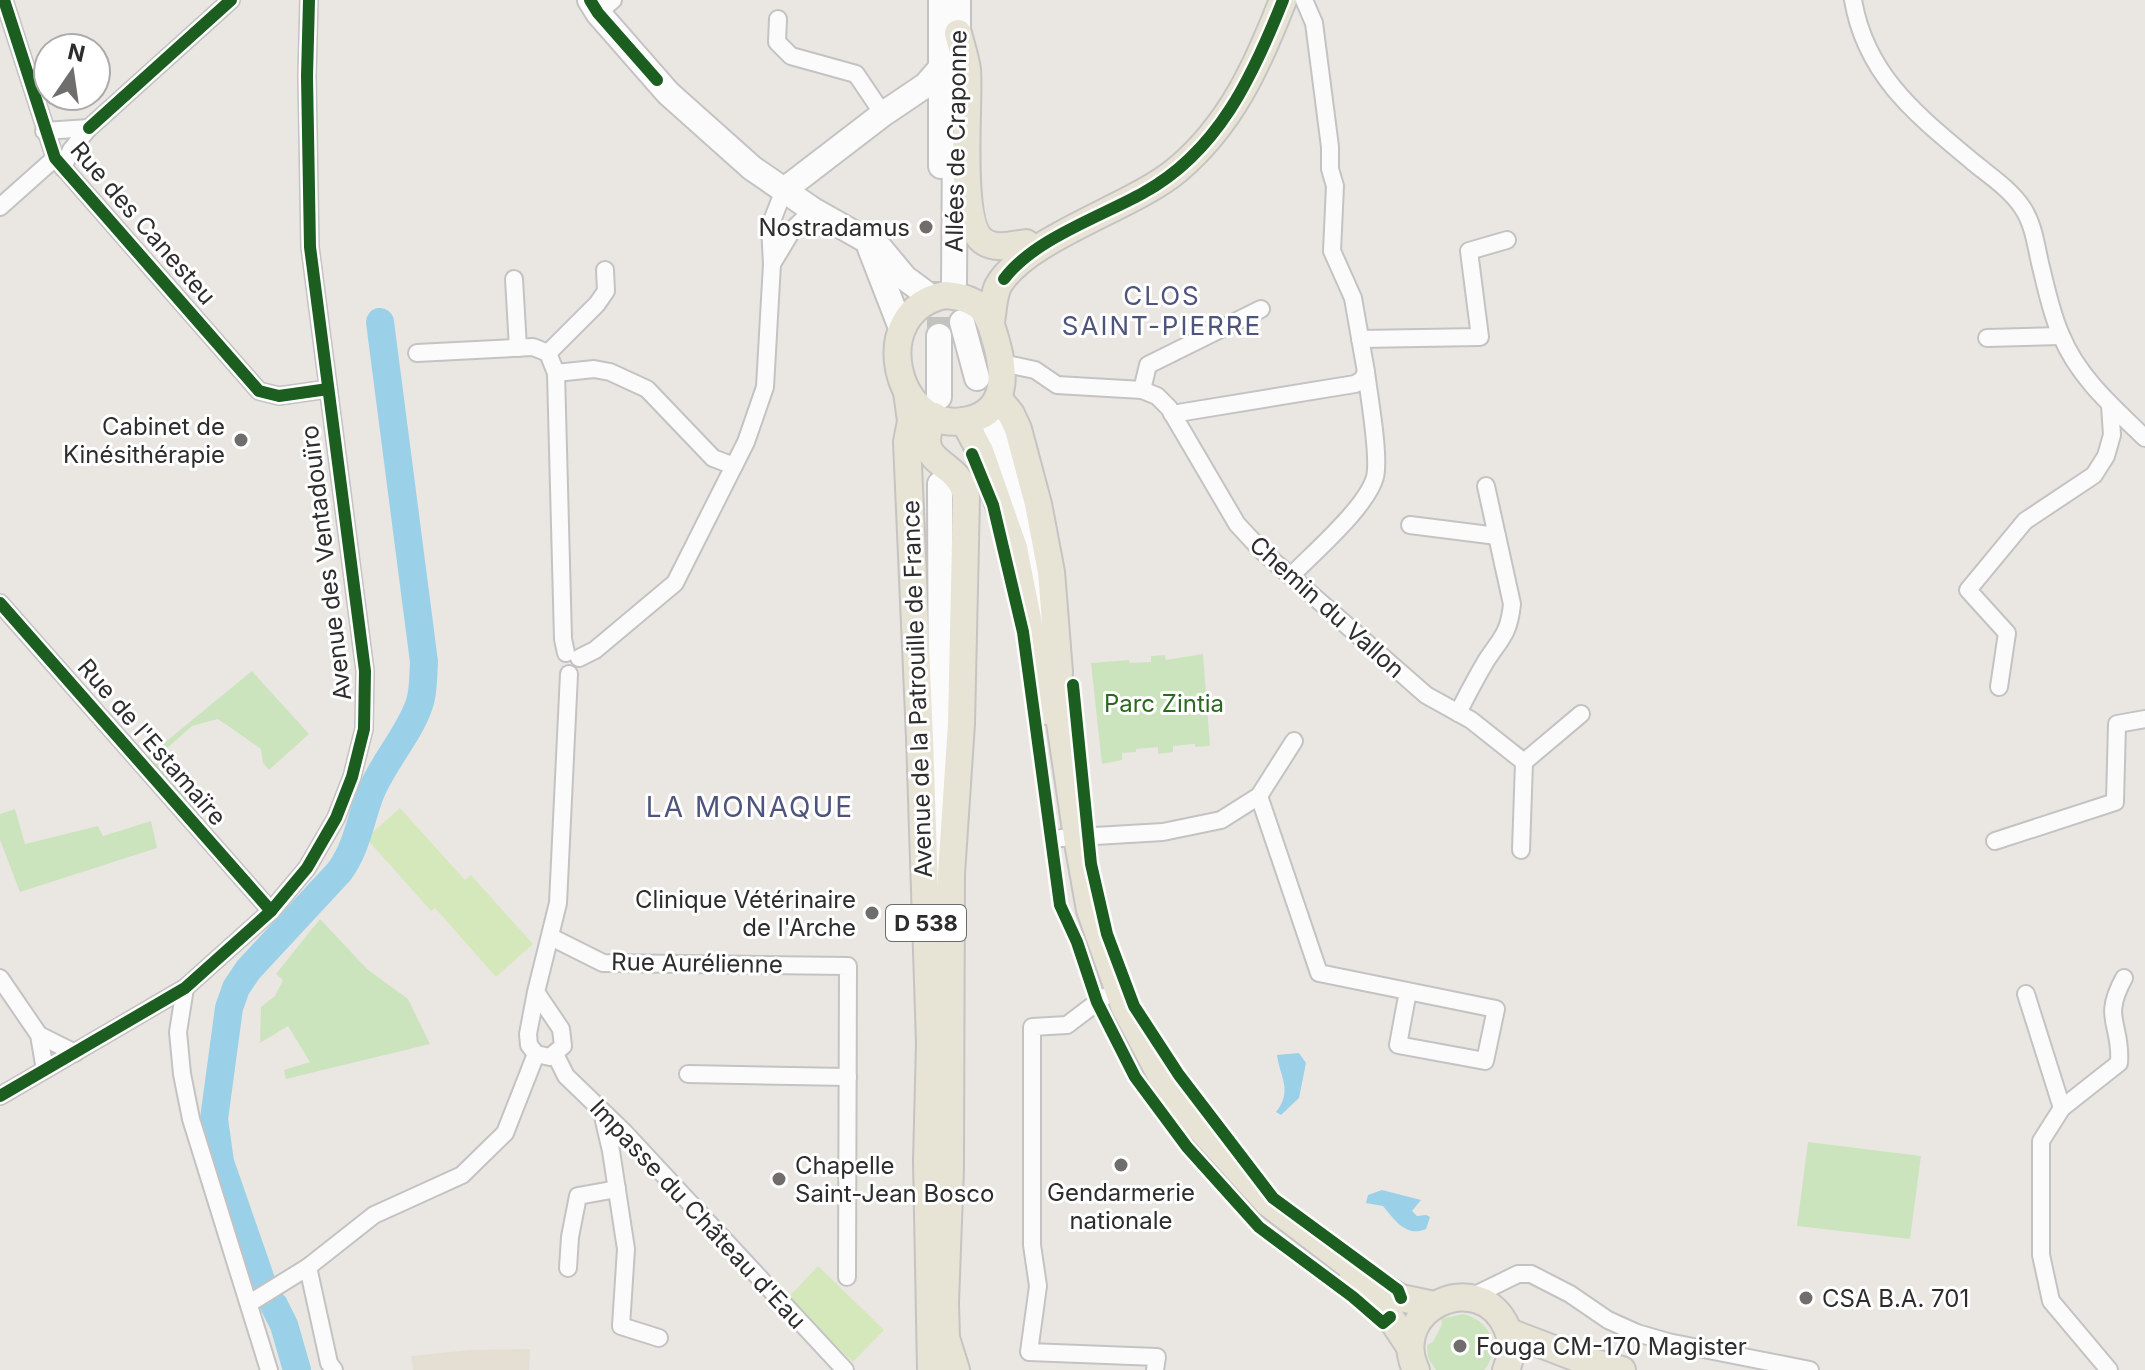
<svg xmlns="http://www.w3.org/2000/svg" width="2145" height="1370" font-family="Inter,sans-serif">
	<rect width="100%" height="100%" fill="#eae7e3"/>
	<polygon fill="#e4dfd2" points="530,1349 529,1370 413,1370 411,1356 470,1350"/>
	<g fill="#cce4be">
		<polygon points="1203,654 1210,746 1195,747 1195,744 1173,746 1173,752 1158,754 1158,747 1136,749 1136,752 1122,753 1122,760 1102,764 1091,663 1129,660 1130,663 1151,662 1151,656 1165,655 1166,660"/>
		<polygon points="252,671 309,734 269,770 263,763 261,749 218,719 192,726 156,758 200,803 197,812 147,757"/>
		<polygon points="15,809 25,844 98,826 103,836 151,821 157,848 20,892 0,840 0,814"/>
		<polygon points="320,919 367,969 408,999 430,1044 286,1079 284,1070 310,1062 288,1026 260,1043 261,1007 275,996 283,980 276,974"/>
		<polygon points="1808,1142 1921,1156 1910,1239 1797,1226"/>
		<path d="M1463,1314C1489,1320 1504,1347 1484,1370H1436L1428,1358L1427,1345L1433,1342L1442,1324L1441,1319Z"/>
	</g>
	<g fill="#d5e8bb">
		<polygon points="400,808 465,880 471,875 533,944 496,977 435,908 431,911 366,838"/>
		<polygon points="818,1266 884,1330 853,1362 787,1299"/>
	</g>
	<g fill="#9ad1e9">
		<path d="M1299,1053L1306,1063L1299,1098L1281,1115L1276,1112C1293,1091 1280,1077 1277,1055Z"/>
		<path d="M1382,1190L1421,1200L1412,1211L1417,1216L1426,1215L1430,1217L1426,1229C1406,1238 1394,1219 1383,1206L1366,1203L1368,1195Z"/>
	</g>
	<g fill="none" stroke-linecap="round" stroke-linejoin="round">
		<g stroke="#9ad1e9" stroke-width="28">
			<path d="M261,1280L220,1162L214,1119L229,1008L236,988L248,970L339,872C357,848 360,820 371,792C384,761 408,736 419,705C424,692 423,675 424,662L380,322"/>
			<polyline points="274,1305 284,1325 297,1370"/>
		</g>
		<polyline stroke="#c4c2bf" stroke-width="24" stroke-dasharray="24 12" stroke-linecap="butt" points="939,281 939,336"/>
		<defs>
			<g id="street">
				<polyline points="4,0 55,158 259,391 279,396 328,389"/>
				<path d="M1853,0C1866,76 1917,115 1973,162C1990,176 2010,189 2022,207C2035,226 2036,249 2042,271C2047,292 2052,315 2061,335C2078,377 2113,407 2145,438"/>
				<polyline points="598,13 613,0"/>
				<polyline points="778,19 777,42 791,56 856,74 883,114"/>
				<polyline points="89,128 231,0"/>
				<polyline points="44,131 89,128 71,150 63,168"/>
				<polyline points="0,207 55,158"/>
				<polyline points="772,264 793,229 813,210"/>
				<polyline points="514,279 518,348"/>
				<polyline points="1987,338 2061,336"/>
				<polyline points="1360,339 1480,337 1469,251 1507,240"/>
				<polyline points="417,353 533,347 548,353 556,373 563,639 566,653"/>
				<polyline points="548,353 597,304 606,291 605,270"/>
				<polyline points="1002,363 1035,370 1057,385 1142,390 1157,396 1169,408 1237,524 1262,551 1426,695 1471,720 1524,762 1521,850"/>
				<polyline points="556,373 594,369 610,372 647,389 713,458 734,466"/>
				<polyline points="1142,390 1148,365 1261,309"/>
				<polyline points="1172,414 1355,384 1362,380 1366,372 1353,298 1332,251 1335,186 1330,169 1330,147 1314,23 1304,0"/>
				<polyline points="1410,525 1497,536"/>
				<path d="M1291,576C1313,553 1367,507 1375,477C1380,456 1369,396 1366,372"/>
				<polyline points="0,603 271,911"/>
				<polyline points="579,658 595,650 675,583 746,442 765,387 772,264 770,226 784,190"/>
				<polyline points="1999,687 2007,633 1968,590 2025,521 2094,475 2106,456 2112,435 2110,405"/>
				<path d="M1458,713C1467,695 1476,678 1486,661C1501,638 1509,634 1512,604L1486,486"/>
				<polyline points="1524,762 1581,714"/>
				<polyline points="1259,796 1319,973 1496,1009 1485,1061 1398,1045 1408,991"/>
				<polyline points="1061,838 1163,832 1221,820 1259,796 1294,741"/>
				<polyline points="1995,841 2115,802 2117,724 2145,719"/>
				<polyline points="551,937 603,963 848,966 847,1277"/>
				<polyline points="0,978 39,1035 45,1070"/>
				<polyline points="185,988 178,1032 182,1074 191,1119 269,1370"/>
				<polyline points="536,992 561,1029 563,1046 550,1057 536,1054 529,1045 528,1034 536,992 558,903 569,674"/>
				<polyline points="2026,994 2062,1108 2041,1141 2041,1255 2051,1301 2109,1370"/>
				<polyline points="1104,997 1067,1025 1032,1027 1032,1245 1038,1286 1029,1352 1157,1357 1155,1370"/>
				<polyline points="39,1035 75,1053"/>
				<polyline points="555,1054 566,1076 624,1132 845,1370"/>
				<polyline points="688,1074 848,1077"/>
				<polyline points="0,1096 185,988 271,911 307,868 336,818 352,777 364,729 365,671 310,247 307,76 309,0"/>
				<path d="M2062,1108L2119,1063C2122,1023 2101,1020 2124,978"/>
				<polyline points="602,1112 611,1151 626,1249 621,1326 659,1338"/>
				<polyline points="308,1267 329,1363 334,1370"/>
				<polyline points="568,1268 570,1237 578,1196 617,1189"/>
				<polyline points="1469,1298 1518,1274 1531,1274 1570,1294 1608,1320 1637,1333 1668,1342 1810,1370"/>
				<polyline points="250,1303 308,1267 374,1215 462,1175 505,1133 536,1054"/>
			</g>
			<g id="secondary">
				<polyline points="590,0 598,13 668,93 752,168 813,210 880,248 905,278 932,298"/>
				<polyline points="941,0 941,166"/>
				<polyline points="958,52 958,0"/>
				<polyline points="784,190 883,114 926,85 940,69"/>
				<polyline points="870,248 901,328"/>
				<polyline points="954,283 955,145"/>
				<polyline points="962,322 977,378"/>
				<polyline points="939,397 939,336"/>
				<polyline points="995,427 1031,564 1047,648"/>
				<polyline points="936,890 941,752 940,484"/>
			</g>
			<g id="primary">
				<path d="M958,33C961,45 965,57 967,69C970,102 957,223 983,241C995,250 1012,245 1026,243"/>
				<path d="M945,295C957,296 969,298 979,306C990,316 993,331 997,345C1006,378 1006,415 963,421C895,432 866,311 945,295Z"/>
				<path d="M991,322C993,311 993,297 998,286C1025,238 1132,208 1177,170C1231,125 1258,64 1283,0"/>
				<polyline points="907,392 911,421 907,442 920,738 930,1043 927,1161 931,1370"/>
				<polyline points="998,398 1011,414 1018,429 1038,504 1051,572 1059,672 1057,702 1077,837 1090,910 1124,1006 1160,1074 1189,1116 1268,1203 1366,1278 1401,1298 1434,1305"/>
				<path d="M934,416C909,468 960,457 966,497L961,724L951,874L950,1168L945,1303L946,1338L956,1370"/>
				<polyline points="964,421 980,451 1014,548 1046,711"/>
				<polyline points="1350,1284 1390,1317 1410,1347"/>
				<polyline points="1509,1332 1577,1358 1622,1370"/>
				<path d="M1416,1370C1387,1308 1480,1266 1507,1328C1513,1341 1512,1357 1506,1370"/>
			</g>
		</defs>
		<use href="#street" stroke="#c4c3c3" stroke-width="20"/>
		<use href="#secondary" stroke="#c4c3c3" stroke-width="28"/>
		<use href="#primary" stroke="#c6c4c3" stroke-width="30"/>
		<use href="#street" stroke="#fcfbfb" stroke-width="16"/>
		<use href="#secondary" stroke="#fcfbfb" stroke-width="24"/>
		<use href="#primary" stroke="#e7e3d5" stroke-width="26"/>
		<defs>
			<g id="cycleway">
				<polyline points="4,0 55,158 259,391 279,396 328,389"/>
				<polyline points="590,0 598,13 657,80"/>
				<polyline points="89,128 231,0"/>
				<path d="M1004,279C1034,239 1100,217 1143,193C1218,152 1253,76 1283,0"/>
				<polyline points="972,454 993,505 1023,632 1060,905 1077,942 1097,1002 1135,1077 1187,1147 1259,1227 1353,1297 1383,1323 1390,1317"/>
				<polyline points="0,603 271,911"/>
				<polyline points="1073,685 1091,864 1107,934 1134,1006 1179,1075 1273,1198 1398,1290 1401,1298"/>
				<polyline points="0,1096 185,988 271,911 307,868 336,818 352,777 364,729 365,671 310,247 307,76 309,0"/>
			</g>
		</defs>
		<use href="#cycleway" stroke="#fff" stroke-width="17"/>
		<use href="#cycleway" stroke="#1b5e20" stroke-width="12"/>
	</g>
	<g fill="#6f6e6d" stroke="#fff" stroke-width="3">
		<circle cx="926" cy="227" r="8"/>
		<circle cx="241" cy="440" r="8"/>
		<circle cx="872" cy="913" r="8"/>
		<circle cx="1121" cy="1165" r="8"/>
		<circle cx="779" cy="1179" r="8"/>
		<circle cx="1806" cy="1298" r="8"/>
		<circle cx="1460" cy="1346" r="8"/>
	</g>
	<g text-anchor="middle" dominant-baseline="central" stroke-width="6" stroke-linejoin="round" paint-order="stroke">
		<rect fill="#fff" stroke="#6c6c6c" stroke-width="2" x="886" y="905" width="80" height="36" rx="6"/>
		<g font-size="22" font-weight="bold" fill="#2d2d2d">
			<text x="926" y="923">D 538</text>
		</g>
		<g font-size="24" fill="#2d2d2d" stroke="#fff">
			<text transform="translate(956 141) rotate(-89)">Allées de Craponne</text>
			<text transform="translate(143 223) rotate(49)">Rue des Canesteu</text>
			<text transform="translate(326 563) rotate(-97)">Avenue des Ventadouïro</text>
			<text transform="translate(1327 607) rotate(42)">Chemin du Vallon</text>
			<text transform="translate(917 689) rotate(-92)">Avenue de la Patrouille de France</text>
			<text transform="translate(152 742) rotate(49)">Rue de l'Estamaïre</text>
			<text transform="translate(697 963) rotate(1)">Rue Aurélienne</text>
			<text transform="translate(698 1214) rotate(47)">Impasse du Château d'Eau</text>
		</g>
		<g font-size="24" fill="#2d2d2d" stroke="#fff" text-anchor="end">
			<text x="910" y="227">Nostradamus</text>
			<text x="225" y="426">Cabinet de<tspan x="225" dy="28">Kinésithérapie</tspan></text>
			<text x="856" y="899">Clinique Vétérinaire<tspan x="856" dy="28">de l'Arche</tspan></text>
			<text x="795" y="1165" text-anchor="start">Chapelle<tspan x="795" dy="28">Saint-Jean Bosco</tspan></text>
			<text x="1121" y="1192" text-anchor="middle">Gendarmerie<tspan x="1121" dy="28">nationale</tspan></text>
			<text x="1822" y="1298" text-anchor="start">CSA B.A. 701</text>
			<text x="1476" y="1346" text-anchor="start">Fouga CM-170 Magister</text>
		</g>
		<g font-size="24" fill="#2a691e" stroke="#fff">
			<text x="1164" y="703">Parc Zintia</text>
		</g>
		<g font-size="26" letter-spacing="2" fill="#4e547c" stroke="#fff">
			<text x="1162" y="295">CLOS<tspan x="1162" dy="30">SAINT-PIERRE</tspan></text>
		</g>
		<g font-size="28" letter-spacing="2" fill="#4e547c" stroke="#fff">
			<text x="750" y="807">LA MONAQUE</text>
		</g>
	</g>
	<g transform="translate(72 72) rotate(13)"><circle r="38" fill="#ffffff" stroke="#ababab" stroke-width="2"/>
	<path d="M0-6L14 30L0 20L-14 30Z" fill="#6f6e6d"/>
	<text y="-12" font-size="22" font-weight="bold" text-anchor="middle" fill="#2d2d2d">N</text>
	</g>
</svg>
